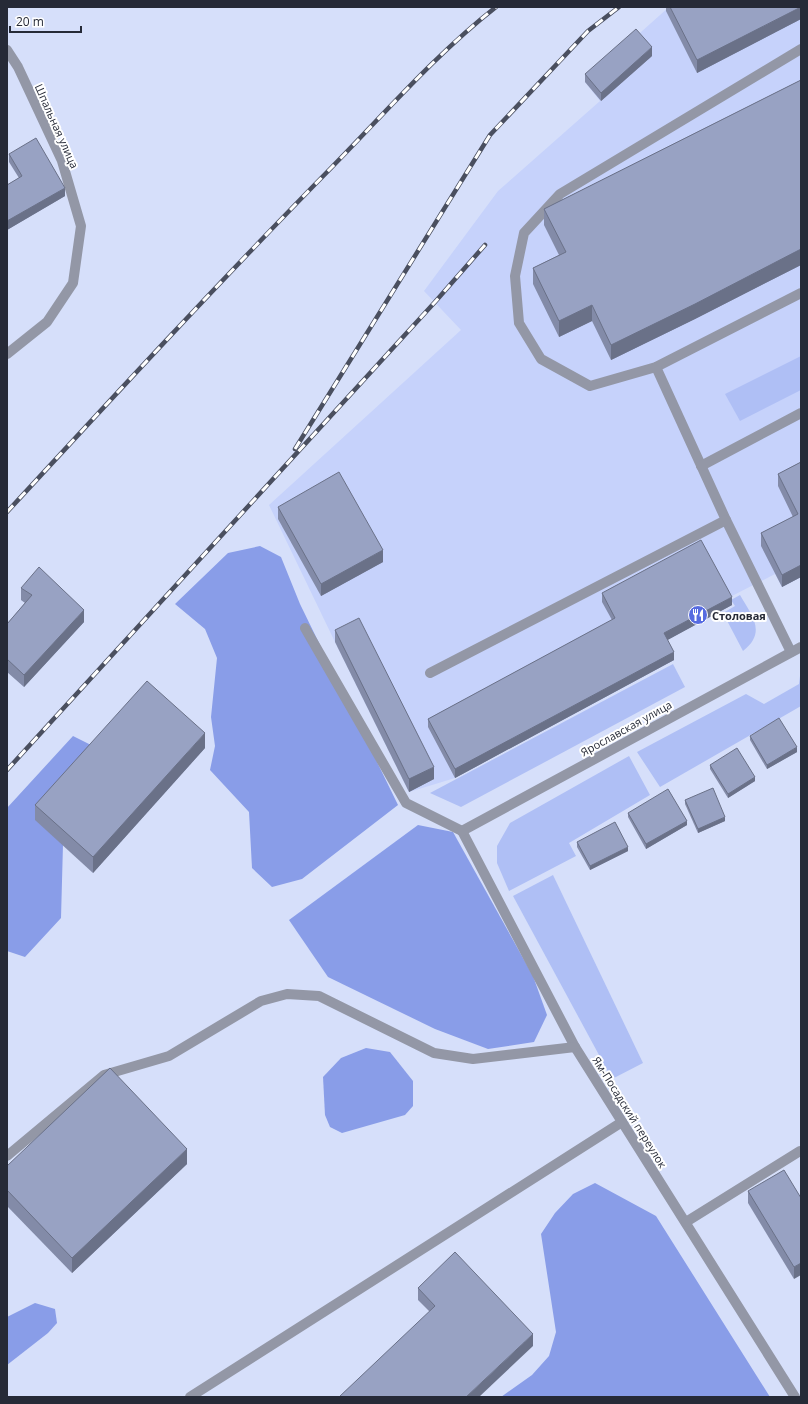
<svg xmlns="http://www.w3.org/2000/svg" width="808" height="1404" font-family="'Open Sans',sans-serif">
	<rect width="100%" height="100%" fill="#d6dffa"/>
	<polygon fill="#c6d2fb" points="669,7 801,7 801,577 782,587 775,574 728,598 664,642 674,660 455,778 409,792 335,642 269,505 461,330 424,291 498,191 600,101 585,82"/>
	<g fill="#afbff5">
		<polygon points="801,356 801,390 740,421 725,394"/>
		<path d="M740,595C752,616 767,632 743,651L723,613L735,606L731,600Z"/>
		<polygon points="673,664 685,687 461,807 430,793"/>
		<polygon points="801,668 801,706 660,787 637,752 746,694 764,704 799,684"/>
		<polygon points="629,756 650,795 569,843 576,856 509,891 497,863 497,846 510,823"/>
		<polygon points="553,875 643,1063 612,1079 513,896"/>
	</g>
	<g fill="#899de8">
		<polygon points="260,546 281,557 300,604 398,805 302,879 272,887 252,868 249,812 210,770 215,746 211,717 217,658 205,629 175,604 228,553"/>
		<polygon points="73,736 97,748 63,844 61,918 25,957 7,951 7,808"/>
		<polygon points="418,825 453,832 533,976 547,1015 534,1042 488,1049 435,1029 328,977 289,920"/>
		<polygon points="366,1048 390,1052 413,1081 413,1106 405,1115 342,1133 330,1127 325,1115 323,1077 341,1058"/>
		<polygon points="595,1183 656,1216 770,1397 501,1397 532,1375 549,1356 556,1332 541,1234 555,1213 573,1194"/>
		<polygon points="35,1303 55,1309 57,1323 48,1333 7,1365 7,1317"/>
	</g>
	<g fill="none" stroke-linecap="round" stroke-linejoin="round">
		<g stroke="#9397a6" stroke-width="10">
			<polyline points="801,49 560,194 524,233 515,276 519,323 541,359 590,386 656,367 801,293"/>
			<polyline points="7,50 18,67 62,161 81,226 73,283 47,322 7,354"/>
			<polyline points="656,367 726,520 791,652"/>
			<polyline points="701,466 801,413"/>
			<polyline points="305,628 406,803 462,831"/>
			<polyline points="430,673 726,520"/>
			<polyline points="462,831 575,1047 795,1397"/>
			<polyline points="462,831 801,647"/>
			<polyline points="7,1156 104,1075 169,1056 261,1001 287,994 319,996 434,1053 473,1059 575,1047"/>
			<polyline points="686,1222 800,1151"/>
			<polyline points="190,1397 622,1122"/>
		</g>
		<defs>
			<g id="rail">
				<polyline points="295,449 490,135 588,31 619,7"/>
				<path d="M7,512C114,396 221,280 332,167C385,113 436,54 496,7"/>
				<polyline points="7,770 435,302 485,245"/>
			</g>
		</defs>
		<use href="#rail" stroke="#4a4f5f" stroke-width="4.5"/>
		<use href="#rail" stroke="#fff" stroke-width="3" stroke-dasharray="9" stroke-linecap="butt"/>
	</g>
	<g fill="#838ba8">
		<polygon points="666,7 801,7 801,19 697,73 666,11"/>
		<polygon points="652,56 601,101 585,82 585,74"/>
		<polygon points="801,80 801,265 695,319 611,360 592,321 559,337 533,284 533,268 559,255 544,225 544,209"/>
		<polygon points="9,154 65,196 7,230 7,185 19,178 9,162"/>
		<polygon points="801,462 801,577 782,587 761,546 761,533 793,517 778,486 778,474"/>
		<polygon points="278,507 383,562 321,596 278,519"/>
		<polygon points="21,588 84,622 24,687 7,672 7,624 25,603 21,600"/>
		<polygon points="602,593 732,605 667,640 674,660 455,778 428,727 428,719 612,620 602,602"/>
		<polygon points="335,630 434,779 409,792 335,642"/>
		<polygon points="750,736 797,752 767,769 750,740"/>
		<polygon points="205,748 93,873 35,820 35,805"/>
		<polygon points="710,765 755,781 728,798 710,769"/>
		<polygon points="685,800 725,821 698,833 685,804"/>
		<polygon points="628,813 687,825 646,849 628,817"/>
		<polygon points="577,842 628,851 590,870 577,847"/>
		<polygon points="187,1164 72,1273 7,1206 7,1166"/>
		<polygon points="748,1191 801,1198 794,1279 748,1203"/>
		<polygon points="418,1288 533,1346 429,1311 418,1300"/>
	</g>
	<g fill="#6a7188">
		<polygon points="801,7 801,19 697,73 697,60"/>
		<polygon points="652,47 652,56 601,101 601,93"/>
		<polygon points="65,188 65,196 7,230 7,221"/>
		<polygon points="801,249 801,265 695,319 611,360 611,345"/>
		<polygon points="592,305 592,321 559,337 559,321"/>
		<polygon points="383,550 383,562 321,596 321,584"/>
		<polygon points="801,565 801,577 782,587 782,575"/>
		<polygon points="732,597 732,605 664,642 664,633"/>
		<polygon points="84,610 84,622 24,687 24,675"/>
		<polygon points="674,652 674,660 455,778 455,769"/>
		<polygon points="205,733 205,748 93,873 93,857"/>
		<polygon points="797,747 797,752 767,769 767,765"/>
		<polygon points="434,767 434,779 409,792 409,779"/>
		<polygon points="755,777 755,781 728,798 728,794"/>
		<polygon points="725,817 725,821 698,833 698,829"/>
		<polygon points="687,821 687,825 646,849 646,844"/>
		<polygon points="628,847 628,851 590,870 590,866"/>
		<polygon points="187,1149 187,1164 72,1273 72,1258"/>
		<polygon points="801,1263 801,1275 794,1279 794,1267"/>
		<polygon points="533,1334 533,1346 479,1397 466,1397"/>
	</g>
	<g fill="#98a2c3" stroke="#6a7188">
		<polygon points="670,7 801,7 697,60"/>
		<polygon points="636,29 652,47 601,93 585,74"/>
		<polygon points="801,80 801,249 695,304 611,345 592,305 559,321 533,268 566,252 544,209"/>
		<polygon points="36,138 65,188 7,221 7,185 22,176 9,154"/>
		<polygon points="801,462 801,565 782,575 761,533 798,514 778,474"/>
		<polygon points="339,472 383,550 321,584 278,507"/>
		<polygon points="701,540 732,597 664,633 674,652 455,769 428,719 615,618 602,593"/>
		<polygon points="39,567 84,610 24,675 7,659 7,624 32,595 21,588"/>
		<polygon points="359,618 434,767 409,779 335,630"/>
		<polygon points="147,681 205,733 93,857 35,805"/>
		<polygon points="779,718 797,747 767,765 750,736"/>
		<polygon points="737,748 755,777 728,794 710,765"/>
		<polygon points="713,788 725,817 698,829 685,800"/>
		<polygon points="668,789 687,821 646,844 628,813"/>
		<polygon points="615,822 628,847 590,866 577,842"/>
		<polygon points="110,1068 187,1149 72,1258 7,1190 7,1166"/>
		<polygon points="784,1170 801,1198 801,1263 794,1267 748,1191"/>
		<polygon points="455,1252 533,1334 466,1397 339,1397 435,1306 418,1288"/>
	</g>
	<defs>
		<symbol id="restaurant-disc" viewBox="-11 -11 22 22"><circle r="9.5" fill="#566be1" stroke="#fff"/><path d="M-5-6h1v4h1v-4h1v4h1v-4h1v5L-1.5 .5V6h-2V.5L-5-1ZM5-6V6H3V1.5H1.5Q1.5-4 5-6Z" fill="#fff"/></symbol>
	</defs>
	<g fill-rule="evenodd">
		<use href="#restaurant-disc" x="687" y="604" width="22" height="22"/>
	</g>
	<g text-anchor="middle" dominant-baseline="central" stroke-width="4" stroke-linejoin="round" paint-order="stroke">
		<g font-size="11" fill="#262a37" stroke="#fff">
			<text transform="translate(57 126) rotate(66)">Шпальная улица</text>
			<text transform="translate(626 728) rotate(-29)">Ярославская улица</text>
			<text transform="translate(630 1112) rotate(58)">Ям-Посадский переулок</text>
		</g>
		<g font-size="11" font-weight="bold" fill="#262a37" stroke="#fff" text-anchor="start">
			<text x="712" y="615">Столовая</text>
		</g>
	</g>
	<rect width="808" height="1404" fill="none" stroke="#262a37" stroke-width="16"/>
	<path d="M10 26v6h71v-6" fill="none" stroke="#262a37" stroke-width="2"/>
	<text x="16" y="26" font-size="12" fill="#262a37" stroke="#ffffff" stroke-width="3" paint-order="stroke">20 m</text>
</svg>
